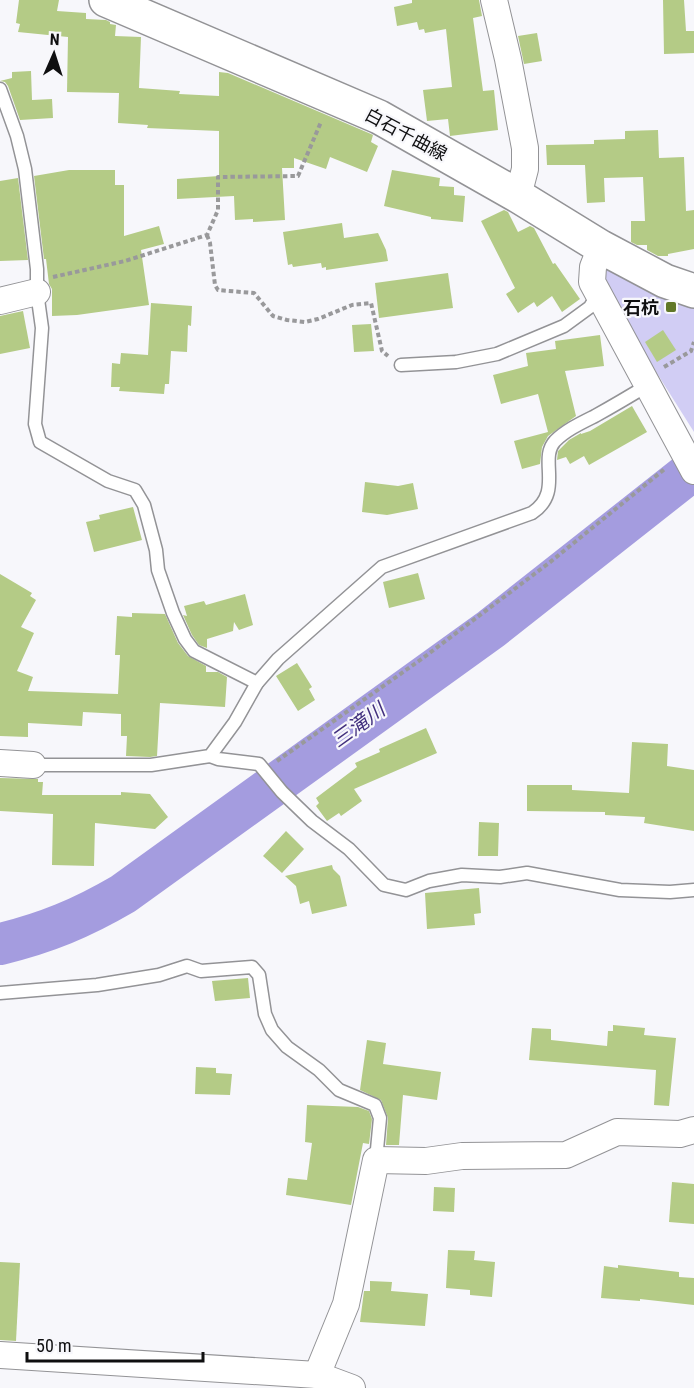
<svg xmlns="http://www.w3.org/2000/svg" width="694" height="1388" font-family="'Roboto Condensed','Noto Sans JP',sans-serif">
	<rect width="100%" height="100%" fill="#f7f7fb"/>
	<polygon fill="#d1cdf4" points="605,268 694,306 694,432 648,359 605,283"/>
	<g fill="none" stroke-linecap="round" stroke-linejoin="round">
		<path stroke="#a49cdf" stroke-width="42" d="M0,944C46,933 82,918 123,894L491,629L694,469"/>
	</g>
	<g fill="#b4cb86">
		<polygon points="19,0 59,0 57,11 86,13 86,19 106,20 110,22 110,24 116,25 115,36 141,37 139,88 180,91 179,94 219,96 219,72 228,73 371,134 373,135 371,142 378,146 367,172 330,157 326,169 294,158 294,168 282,168 285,220 253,222 253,219 235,220 234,196 177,199 177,179 219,176 219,131 147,128 148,125 118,123 119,93 67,92 68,37 18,32 20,24 16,23"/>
		<polygon points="412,0 479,0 482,16 473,18 483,91 494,90 498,130 450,136 448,119 427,121 423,90 452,87 446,29 425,33 424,29 419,30 417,22 397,26 394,7 412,3"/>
		<polygon points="663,0 684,0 686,31 694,31 694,53 664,54"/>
		<polygon points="537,33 542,61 524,64 518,36"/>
		<polygon points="31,71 32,100 52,99 53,118 20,120 8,86 5,82 0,81 12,78 12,72"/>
		<polygon points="658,130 659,158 684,157 686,211 694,210 694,249 668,254 668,256 658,256 647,250 647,245 637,245 631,242 631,221 645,221 643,177 604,178 605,202 587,203 585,165 547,165 546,145 594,144 594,140 625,139 625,131"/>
		<polygon points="69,170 115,170 115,185 124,185 124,236 159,226 164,244 141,250 149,305 77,315 52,316 52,289 49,284 46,259 44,259 34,176"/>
		<polygon points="392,170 440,178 439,186 454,187 454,195 465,196 463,222 431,219 431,217 384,206"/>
		<polygon points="18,178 28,260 0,261 0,181"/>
		<polygon points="504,210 508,212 518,232 530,226 534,228 553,264 555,263 580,299 562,312 552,296 537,307 534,302 518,313 506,294 515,288 481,221"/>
		<polygon points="342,223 344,238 378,233 386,250 388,261 326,270 326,267 322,268 321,263 293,267 292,264 288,265 283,232"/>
		<polygon points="448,273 453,308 379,318 375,283"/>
		<polygon points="151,303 192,306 191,326 188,325 187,352 171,351 169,384 165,384 164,394 119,391 120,387 111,387 112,363 120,364 121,353 148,355"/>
		<polygon points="23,311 30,348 0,354 0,316"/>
		<polygon points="371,324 374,351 354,352 352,325"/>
		<polygon points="663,330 676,350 657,362 645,342"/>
		<polygon points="600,335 604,366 565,371 576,416 548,436 542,447 540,464 522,469 514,441 548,432 538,394 501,404 493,375 528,366 526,353 556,349 555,341"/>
		<polygon points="632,406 647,432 589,465 584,456 570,464 566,457 557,460 558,451 569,440 581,433 581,434 590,431"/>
		<polygon points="365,482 398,486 413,483 418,509 387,515 362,512"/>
		<polygon points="133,507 142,540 94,552 86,522 100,519 99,515"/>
		<polygon points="418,573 425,599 389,608 383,582"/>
		<polygon points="0,574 32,593 30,596 36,600 21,627 34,633 17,671 33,677 28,691 118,694 120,655 115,655 117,616 132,617 132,613 165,614 178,643 188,656 206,666 206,672 218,672 227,677 225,707 160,703 157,756 150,757 126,756 127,736 121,736 121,714 83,712 82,726 28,723 28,737 0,736"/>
		<polygon points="245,594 253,625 239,630 234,622 233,631 207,639 207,648 199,645 192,635 183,615 187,616 184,606 204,601 206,605"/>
		<polygon points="297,663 312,687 309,689 315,700 298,711 276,676"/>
		<polygon points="426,728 437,753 354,789 362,801 341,816 339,813 327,821 316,806 319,803 316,798 357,767 355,763 380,752 379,749"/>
		<polygon points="632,742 668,744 667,766 694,770 694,831 644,823 645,817 605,815 605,812 527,811 527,785 572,785 572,790 629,793"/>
		<polygon points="0,778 38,779 38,782 43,782 42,795 121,795 121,792 150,794 168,817 155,829 95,823 94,866 52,865 53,814 0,811"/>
		<polygon points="479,822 499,823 498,856 478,856"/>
		<polygon points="286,831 304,849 282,873 263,856"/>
		<polygon points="332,865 333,869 340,876 347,906 312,914 309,901 300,904 296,886 285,876"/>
		<polygon points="479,888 481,913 474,914 475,925 427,929 425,893"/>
		<polygon points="248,978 250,998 215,1001 212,981"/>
		<polygon points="613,1025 645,1028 644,1035 676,1038 669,1106 654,1105 656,1070 529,1060 532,1028 551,1029 551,1040 607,1046 608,1031 613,1031"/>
		<polygon points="367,1040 386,1043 383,1064 441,1072 437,1100 403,1095 399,1145 386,1145 388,1118 381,1100 360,1090"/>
		<polygon points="196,1067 216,1068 216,1073 232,1074 230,1095 195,1094"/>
		<polygon points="307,1105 358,1107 369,1111 372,1119 369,1144 363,1143 351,1205 286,1195 288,1178 307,1180 312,1143 305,1142"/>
		<polygon points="672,1182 694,1184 694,1224 669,1222"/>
		<polygon points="434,1187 455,1188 454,1212 433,1211"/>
		<polygon points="448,1250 475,1251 474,1260 495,1262 492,1297 470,1295 470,1290 446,1288"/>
		<polygon points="0,1262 20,1263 16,1341 0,1340"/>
		<polygon points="618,1265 679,1272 679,1277 694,1278 694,1305 640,1299 640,1301 601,1298 604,1266 618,1268"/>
		<polygon points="370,1281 392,1282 391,1291 428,1294 425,1326 360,1322 364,1291 370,1291"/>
	</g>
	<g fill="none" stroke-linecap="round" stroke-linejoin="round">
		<defs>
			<g id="lane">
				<polyline points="0,89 17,136 25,169 37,269 37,292 42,328 35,424 40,442 108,481 135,490 144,505 156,550 158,570 173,613 185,639 194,651 257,683"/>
				<polyline points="401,365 456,362 497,354 564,326 590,307 598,294"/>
				<polyline points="210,756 218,759 259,764 282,792 312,821 349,849 384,885 406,890 429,881 462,875 500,877 527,873 620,890 670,892 694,890"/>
				<path d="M33,765H151L210,756L235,722L257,683L278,659L382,567L532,513C564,492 538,459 555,441C566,430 581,423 595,416C613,406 630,396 648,385"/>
				<polyline points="0,993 97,985 159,975 187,966 201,971 252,967 259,975 265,1014 272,1030 287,1047 319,1070 339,1090 375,1105 380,1118 376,1160"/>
			</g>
			<g id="street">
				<polyline points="494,0 508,59 525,148 525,169 518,196"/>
				<polyline points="601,247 593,267 592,282 694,471"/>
				<polyline points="0,301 37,292"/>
				<polyline points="0,763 33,765"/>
				<polyline points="0,1355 317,1375 352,1388"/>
				<polyline points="317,1375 346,1304 376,1160 426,1161 462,1156 566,1155 617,1132 680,1134 694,1130"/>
			</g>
			<polyline id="secondary" points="106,0 379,117 518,196 601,247 665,281 694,291"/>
		</defs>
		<use href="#lane" stroke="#939396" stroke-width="15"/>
		<use href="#street" stroke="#939396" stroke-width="28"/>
		<use href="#secondary" stroke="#939396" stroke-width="36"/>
		<g stroke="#99999b" stroke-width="4" stroke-dasharray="4.5 3" stroke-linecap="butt">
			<polyline points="207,235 210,243 215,285 218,290 254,293 273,316 287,320 305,322 318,319 352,305 371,303 382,351 388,356"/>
			<polyline points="53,277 125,261 207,235 218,210 218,177 298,176 321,122"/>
			<polyline points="664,367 691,351 694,342"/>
			<polyline points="277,761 423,658 549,563 666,468"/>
		</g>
		<use href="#lane" stroke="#fff" stroke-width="12"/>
		<use href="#street" stroke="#fff" stroke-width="26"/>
		<use href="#secondary" stroke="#fff" stroke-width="33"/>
	</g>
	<rect fill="#607728" stroke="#f7f7fb" stroke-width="2" x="665" y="301" width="12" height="12" rx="3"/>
	<g text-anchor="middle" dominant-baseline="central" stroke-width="4.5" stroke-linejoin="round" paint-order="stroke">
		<g font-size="18" fill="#0f0f10" stroke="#f7f7fb">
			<text transform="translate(406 134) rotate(28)">白石千曲線</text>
		</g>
		<g font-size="18" font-weight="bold" fill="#0f0f10" stroke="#f7f7fb" text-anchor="end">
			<text x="659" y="307">石杭</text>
		</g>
		<g font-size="20" font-style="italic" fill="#42307e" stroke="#f7f7fb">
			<text transform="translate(358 725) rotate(-36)">三滝川</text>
		</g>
	</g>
	<g transform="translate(54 54) rotate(3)" stroke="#f7f7fb" stroke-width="4.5" paint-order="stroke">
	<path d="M0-4.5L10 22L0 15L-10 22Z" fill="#0f0f10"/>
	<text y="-9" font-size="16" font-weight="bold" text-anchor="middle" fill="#0f0f10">N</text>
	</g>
	<path d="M27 1352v9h176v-9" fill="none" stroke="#0f0f10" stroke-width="3"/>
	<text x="36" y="1352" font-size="18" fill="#0f0f10" stroke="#f7f7fb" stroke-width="4.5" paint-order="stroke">50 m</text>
</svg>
